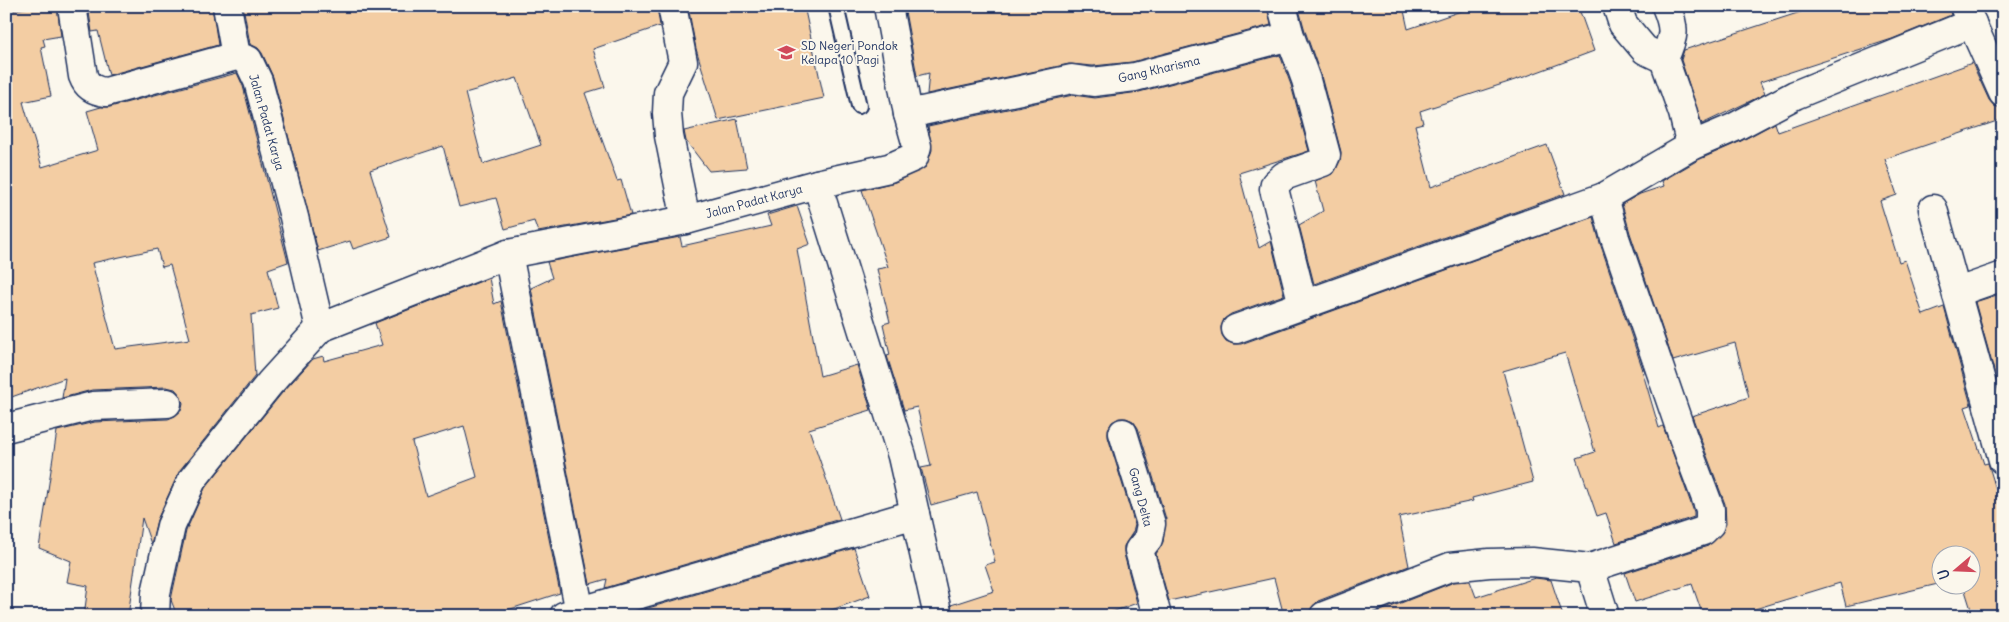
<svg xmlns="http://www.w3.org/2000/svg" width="2009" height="622" font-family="Delius,sans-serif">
	<rect width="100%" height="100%" fill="#fbf7ec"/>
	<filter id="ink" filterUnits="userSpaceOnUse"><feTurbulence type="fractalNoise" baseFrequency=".02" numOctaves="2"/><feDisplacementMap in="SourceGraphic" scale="10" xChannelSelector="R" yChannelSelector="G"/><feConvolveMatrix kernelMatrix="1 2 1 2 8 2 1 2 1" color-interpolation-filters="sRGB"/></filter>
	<g filter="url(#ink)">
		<g fill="#f3cda3" stroke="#1b2f5e" fill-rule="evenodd">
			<path d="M35,6H57L61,36L43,39L45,46L41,47L51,96L23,102L42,167L98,150L87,111L101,107H110L237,73L243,86L288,262L268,269L278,308L251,315L255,376L180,470L157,520L151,544L142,518L128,616H84L88,586L67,582L71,561L39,548L57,431L95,422L168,419L175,416L181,411L183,403L180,395L175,389L166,387L92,390L62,398L65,378L6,399V12ZM157,249L162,267L170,265L190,339L115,349L92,263Z"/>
			<polygon points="88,6 212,6 218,45 109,75 98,31 92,32"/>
			<path d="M243,6H657L660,26L593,49L605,87L585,93L617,181L621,180L631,215L538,232L534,221L505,229L496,198L459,207L443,146L370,170L391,237L353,249L350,241L318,251L273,77L262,53L258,48L250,44ZM517,78L541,145L483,164L465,93Z"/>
			<polygon points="688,6 804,6 824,98 718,120 696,49"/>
			<polygon points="904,6 1267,6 1271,25 1132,62 1093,66 1069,64 927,94 929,73 917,76"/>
			<polygon points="1298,6 1403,6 1408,29 1476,6 1578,6 1594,51 1524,77 1420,111 1423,123 1415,125 1431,187 1547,145 1565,194 1314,284 1299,225 1323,211 1315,181 1334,173 1340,161 1341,152 1321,76 1305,31"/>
			<polygon points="1819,6 1949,6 1951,15 1892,39 1760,82 1765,94 1702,124 1681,60 1684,50"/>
			<polygon points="1280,55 1291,85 1309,151 1239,173 1259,248 1271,241 1284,295 1231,314 1224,319 1221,327 1222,335 1226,341 1233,344 1241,344 1593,217 1600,243 1643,370 1642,370 1659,428 1663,426 1694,512 1694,517 1616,543 1606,513 1597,516 1577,458 1595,452 1565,353 1503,371 1533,482 1472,498 1473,501 1399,517 1409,566 1318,601 1312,607 1309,616 1284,616 1274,578 1169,601 1156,554 1163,542 1166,519 1138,428 1133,421 1126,418 1119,418 1112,422 1108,429 1108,437 1135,525 1133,532 1124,546 1124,554 1137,603 1101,616 953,616 951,605 994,591 985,565 995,562 977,492 931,505 921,468 931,466 917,407 904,410 887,356 890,355 883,324 890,322 877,269 888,267 862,190 895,182 926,167 932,150 928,126 1073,95 1095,98 1139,92"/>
			<polygon points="1972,63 1989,100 1994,106 2003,108 2003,119 1885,159 1897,195 1880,201 1899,262 1905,260 1923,315 1944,307 1971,405 1965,407 1984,464 1988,463 2003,512 2003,616 1973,616 1963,584 1972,584 1972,554 1942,554 1942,583 1846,606 1840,583 1755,609 1757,616 1703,616 1692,584 1635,602 1625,573 1708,546 1721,534 1726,524 1725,504 1692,416 1749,397 1735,343 1673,361 1630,233 1622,204 1640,194 1664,186 1662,181 1698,160 1739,142 1775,123 1778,132"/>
			<polygon points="737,119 747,168 709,171 686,141 684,131"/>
			<polygon points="797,206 810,244 797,249 820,376 857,365 871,410 809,429 840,519 605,588 607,579 590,584 531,288 552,278 547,262 680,237 682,246 771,226 767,215"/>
			<path d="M489,278L494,304L501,301L560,593L489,616H177L171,600L172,595L186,531L205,488L282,393L313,359L323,356L324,361L382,345L375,323ZM464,426L477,477L426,496L412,442Z"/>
			<polygon points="2003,293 2003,391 2000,392 1975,302"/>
			<polygon points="854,548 870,596 815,616 647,616 645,609"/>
			<polygon points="1535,578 1551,580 1563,616 1368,616 1454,582 1470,581 1476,597"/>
		</g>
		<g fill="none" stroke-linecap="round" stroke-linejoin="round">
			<defs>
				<polyline id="lane" points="836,6 859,106"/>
				<g id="street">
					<path d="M72,6L83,76C87,87 95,91 106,92L236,56L248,60L258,81L294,217L320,328"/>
					<polyline points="227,6 236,56"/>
					<polyline points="672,6 683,62 668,93 667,113 669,136 686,220"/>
					<polyline points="1282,6 1290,36 1306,80 1326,155 1323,162 1284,176 1275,184 1274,189 1303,305"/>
					<polyline points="1617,6 1623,24 1645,50 1664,59 1683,113 1691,146 1733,128 1795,95 1972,23"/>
					<polyline points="1964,6 2003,93"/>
					<path d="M1664,59C1674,36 1676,30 1666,6"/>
					<polyline points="908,114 1072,79 1093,82 1135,77 1290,36"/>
					<polyline points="817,184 902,456 938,616"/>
					<polyline points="1933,209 2003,460"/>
					<polyline points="508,254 580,612"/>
					<polyline points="1957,295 1969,288 2003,276"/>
					<polyline points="1236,329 1604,197"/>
					<polyline points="6,428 93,406 167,403"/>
					<polyline points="1123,433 1151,524 1148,539 1139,550 1157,616"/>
					<polyline points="1590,568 1703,531 1710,524 1710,509 1683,437 1615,238 1604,197 1691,146"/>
					<polyline points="155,616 156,593 171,526 192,480 270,383 320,328 508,254 686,220 817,184 889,168 914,157 917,146 908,114 888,6"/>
					<polyline points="564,616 915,514"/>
					<polyline points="1324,616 1450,567 1489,563 1532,562 1590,568 1605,616"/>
				</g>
			</defs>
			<use href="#lane" stroke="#1b2f5e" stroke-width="18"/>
			<use href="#street" stroke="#1b2f5e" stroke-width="31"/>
			<use href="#lane" stroke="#fbf7ec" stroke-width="14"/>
			<use href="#street" stroke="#fbf7ec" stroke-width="28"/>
		</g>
	</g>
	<defs>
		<symbol id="school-bare" viewBox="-9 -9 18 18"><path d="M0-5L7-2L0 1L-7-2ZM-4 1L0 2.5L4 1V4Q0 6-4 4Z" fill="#d1495b" stroke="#fbf7ec" stroke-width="2.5" paint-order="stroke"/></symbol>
	</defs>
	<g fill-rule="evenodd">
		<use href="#school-bare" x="774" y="40" width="25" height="25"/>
	</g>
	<g text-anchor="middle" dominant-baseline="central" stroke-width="4" stroke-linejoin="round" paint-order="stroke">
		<g font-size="12" fill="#1b2f5e" stroke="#fbf7ec" text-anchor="start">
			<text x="801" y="45">SD Negeri Pondok<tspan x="801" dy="14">Kelapa 10 Pagi</tspan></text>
		</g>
		<g font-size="12" fill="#1b2f5e" stroke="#fbf7ec">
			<text transform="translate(1159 69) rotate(-13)">Gang Kharisma</text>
			<text transform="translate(267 122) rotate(74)">Jalan Padat Karya</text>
			<text transform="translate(754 201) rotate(-15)">Jalan Padat Karya</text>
			<text transform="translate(1141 497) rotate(75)">Gang Delta</text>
		</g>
	</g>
	<rect width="2009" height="622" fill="none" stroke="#fbf7ec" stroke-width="25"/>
	<rect x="12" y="12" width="1984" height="597" fill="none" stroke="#1b2f5e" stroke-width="2" filter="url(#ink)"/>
	<g transform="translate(1956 570) rotate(251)"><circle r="24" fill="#fbf7ec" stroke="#a1a7b3"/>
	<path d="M0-4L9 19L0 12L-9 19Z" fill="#d1495b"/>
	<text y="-8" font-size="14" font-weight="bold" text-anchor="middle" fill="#1b2f5e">U</text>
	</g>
</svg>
